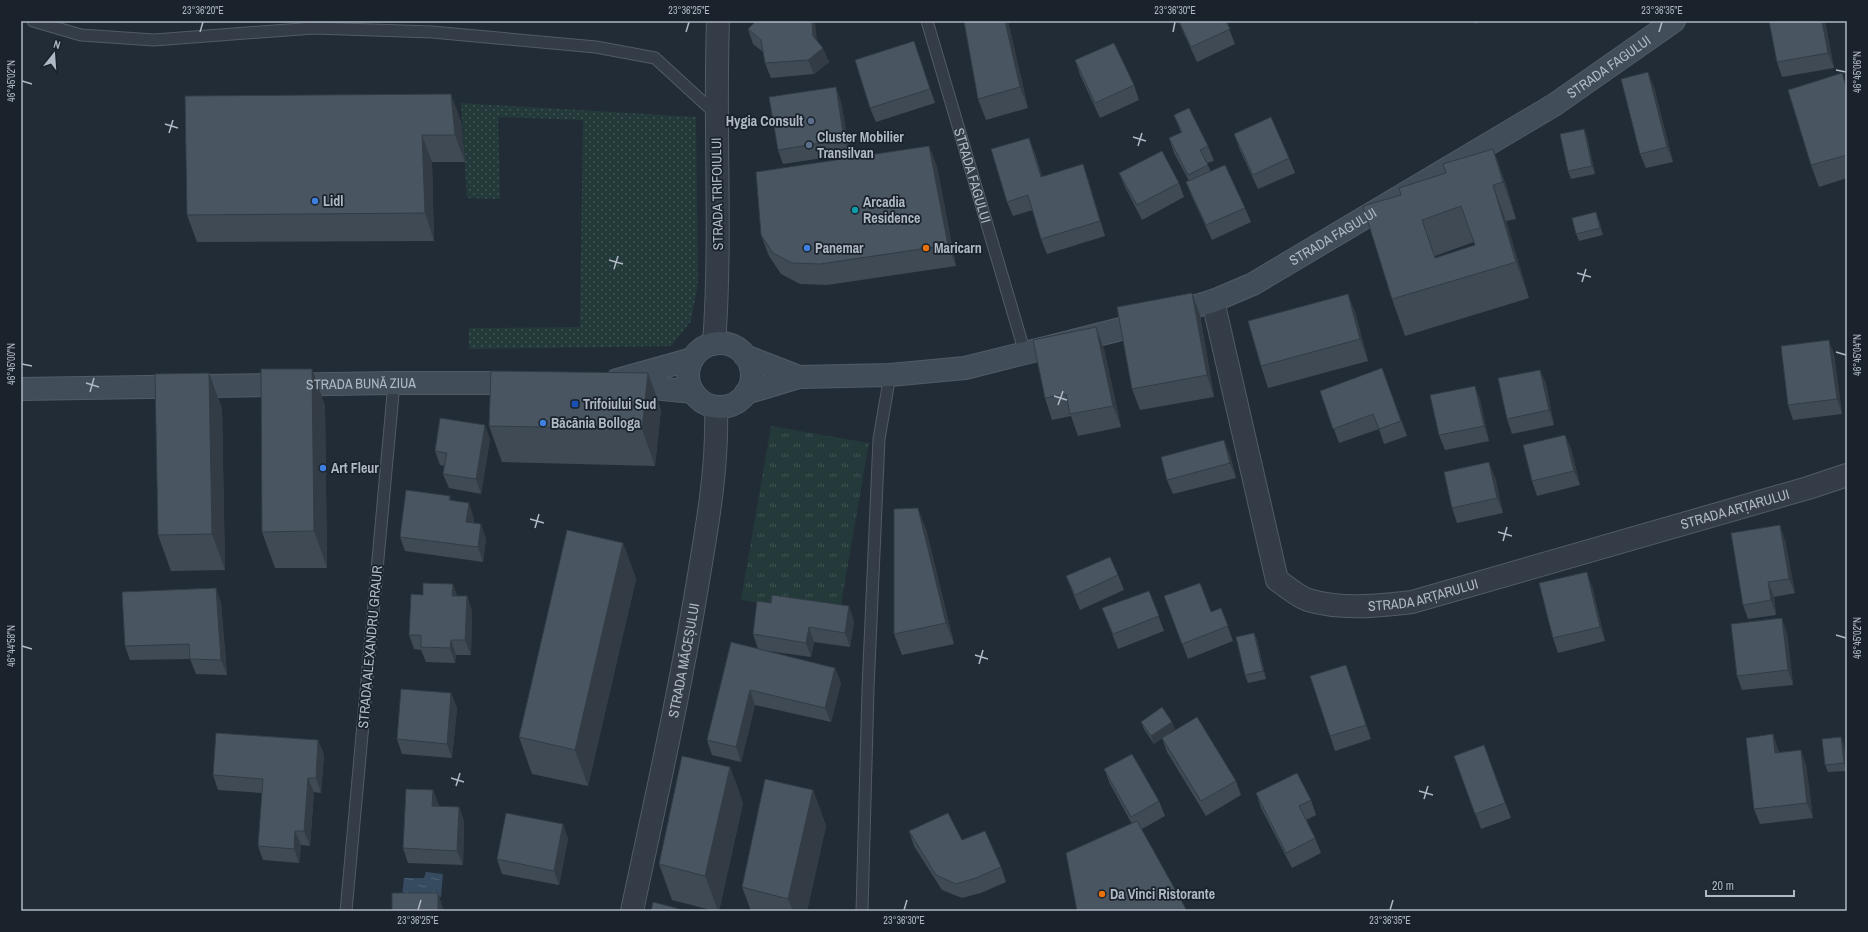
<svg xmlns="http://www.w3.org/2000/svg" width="1868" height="932" font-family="'Archivo Narrow',sans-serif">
	<defs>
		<pattern id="grass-dots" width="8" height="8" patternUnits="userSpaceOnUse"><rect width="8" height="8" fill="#243939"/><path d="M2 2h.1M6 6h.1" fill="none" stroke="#415454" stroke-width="1.8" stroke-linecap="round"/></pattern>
		<pattern id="park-tufts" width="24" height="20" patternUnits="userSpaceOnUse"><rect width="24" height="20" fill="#243939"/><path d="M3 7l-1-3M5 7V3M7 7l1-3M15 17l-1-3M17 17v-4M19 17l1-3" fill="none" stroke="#415454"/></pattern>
		<pattern id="water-ripples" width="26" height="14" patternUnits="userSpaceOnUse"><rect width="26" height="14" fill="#364b5f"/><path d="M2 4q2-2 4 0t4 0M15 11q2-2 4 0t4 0" fill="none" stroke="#516374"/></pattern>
	</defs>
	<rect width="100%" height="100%" fill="#212c37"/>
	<polygon fill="url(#grass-dots)" points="461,103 696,117 698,283 691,321 671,346 469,349 469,328 580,327 583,120 498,117 500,199 467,198"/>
	<polygon fill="url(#park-tufts)" points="771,426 869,443 839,616 741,600"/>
	<polygon fill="url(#water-ripples)" points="426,872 443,874 441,897 402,895 404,878 424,878"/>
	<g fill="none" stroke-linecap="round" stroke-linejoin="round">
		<defs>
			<g id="service">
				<polyline points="33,21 81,35 154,40 314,28 432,32 596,47 655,58 716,114"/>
				<path id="s1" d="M927,21L1025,353"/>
				<polyline points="346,911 394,383"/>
				<polyline points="862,911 868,689 879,439 890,375"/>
			</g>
			<g id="minor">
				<path id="s2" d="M1213,301L1277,580C1286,586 1297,596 1308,600C1341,610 1378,606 1412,602L1808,488L1847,475"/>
				<path id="s3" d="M632,911C655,803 679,696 697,587C707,527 718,468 716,407"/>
			</g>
			<path id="tertiary" d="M714,344C722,236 714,129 718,21"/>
			<g id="secondary">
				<circle cx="720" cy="375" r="32"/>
				<polyline points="745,356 799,377"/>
				<polyline points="617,380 692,359"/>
				<polyline points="624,385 693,392"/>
				<path id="s4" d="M21,389L394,383H520"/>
				<path id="s5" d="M746,393L799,377L890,375L965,368L1117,330L1213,301L1253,284L1554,105L1674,21"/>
			</g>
		</defs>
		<use href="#service" stroke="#525b65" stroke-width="13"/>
		<use href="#minor" stroke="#525b65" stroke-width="24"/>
		<use href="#tertiary" stroke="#525b65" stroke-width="24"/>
		<use href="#secondary" stroke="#525b65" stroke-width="24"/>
		<use href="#service" stroke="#343d47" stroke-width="11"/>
		<use href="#minor" stroke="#343d47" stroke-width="22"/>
		<use href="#tertiary" stroke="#343d47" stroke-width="22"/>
		<use href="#secondary" stroke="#424d5a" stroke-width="22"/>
	</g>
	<g fill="#3f4a54" fill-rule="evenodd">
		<polygon points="964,21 1008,21 1028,108 986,120 978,99"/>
		<polygon points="1178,21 1226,21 1235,44 1197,62"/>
		<polygon points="1474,21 1481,21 1475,24"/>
		<polygon points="1769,21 1825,21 1834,68 1782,77 1777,62"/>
		<polygon points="748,29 817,41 829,62 814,74 771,78 765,63 763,52 753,44"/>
		<polygon points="919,56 935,103 876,122 870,108"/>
		<polygon points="1075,60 1134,85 1139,100 1100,118 1080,75"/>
		<polygon points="1842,73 1847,88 1847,178 1819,187 1811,165"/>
		<polygon points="836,87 841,102 850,154 783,164 778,150"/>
		<polygon points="1654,87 1673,162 1646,168 1640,154"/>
		<polygon points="1174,115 1208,146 1214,161 1207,163 1211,172 1245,208 1251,222 1212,240 1192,197 1186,182 1189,181 1174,153 1169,138 1181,133"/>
		<polygon points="461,121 465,162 432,162 434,241 197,242 187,215"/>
		<polygon points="1584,129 1587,137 1595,174 1571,179 1568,171"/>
		<polygon points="1234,134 1289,158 1295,173 1258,189 1239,148"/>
		<polygon points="929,146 937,167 956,266 827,285 800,284 781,274 769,256 761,235"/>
		<path d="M1493,149L1506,185L1516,219L1506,221L1529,298L1405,336L1392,299L1401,195L1446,173ZM1474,242L1475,245L1436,258L1435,256Z"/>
		<polygon points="1035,153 1042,176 1088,179 1105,236 1047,254 1041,239 1033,210 1013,216 1007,202"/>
		<polygon points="1119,173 1179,183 1184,197 1142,220 1125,187"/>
		<polygon points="1599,220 1603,235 1579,241 1576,234"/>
		<polygon points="1348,294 1356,315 1368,361 1268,388 1261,366"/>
		<polygon points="1200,315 1214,397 1140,410 1132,389"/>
		<polygon points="1104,349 1121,427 1078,436 1071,416 1052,420 1045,398"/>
		<polygon points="1834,354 1842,414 1793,420 1788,405"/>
		<polygon points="1382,368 1407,436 1384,444 1379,429 1339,443 1320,391"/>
		<polygon points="1540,370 1546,384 1554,425 1512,434 1507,419"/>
		<polygon points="209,373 222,409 225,570 171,571 158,535"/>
		<polygon points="1475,386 1480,400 1489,441 1445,450 1439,435"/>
		<polygon points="325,405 327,568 275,568 262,532"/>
		<polygon points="661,409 655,466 502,462 489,426"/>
		<polygon points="1565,435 1571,449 1580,485 1537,496 1532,481"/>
		<polygon points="490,439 481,494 449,488 443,474 444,466 440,465 435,451"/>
		<polygon points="1230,455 1236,478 1173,494 1167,480"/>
		<polygon points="1495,477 1503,513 1457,523 1452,508"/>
		<polygon points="450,496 451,500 474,518 474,523 486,539 483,562 405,551 400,537"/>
		<polygon points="926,529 954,644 902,655 894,634"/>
		<polygon points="1785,540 1795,593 1774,597 1776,615 1748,619 1743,605"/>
		<polygon points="623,543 636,579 588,786 532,774 519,737"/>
		<polygon points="1118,575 1124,590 1080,610 1072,591 1066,576"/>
		<polygon points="453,584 457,596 467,596 472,611 471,655 456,655 455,663 426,662 421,650 414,649 409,635 423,595"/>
		<polygon points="1592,586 1605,641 1558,653 1553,638"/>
		<polygon points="1149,591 1164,631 1118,649 1102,608"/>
		<polygon points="1164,596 1211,612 1221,608 1233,641 1188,659"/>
		<polygon points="221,603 227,675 196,674 190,659 130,660 125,646"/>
		<polygon points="854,621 850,647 814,642 811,657 761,650 835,668 841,683 831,722 755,705 741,762 712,755 707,740 758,649 753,634"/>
		<polygon points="1254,633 1257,640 1266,679 1248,683 1245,675"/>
		<polygon points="1787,633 1793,685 1742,690 1737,676"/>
		<polygon points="1346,665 1371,739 1335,751 1330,736"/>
		<polygon points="451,693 457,708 452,758 402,754 397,739"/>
		<polygon points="1141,722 1175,729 1169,733 1236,781 1241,795 1206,816 1167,752 1162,738 1154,744 1144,729"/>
		<polygon points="318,740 324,755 321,793 314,792 310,846 301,845 299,863 263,860 258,846 262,793 218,790 213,775"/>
		<polygon points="1844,744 1846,771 1828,772 1825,765"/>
		<polygon points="1484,745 1511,818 1481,829 1454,756"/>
		<polygon points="1778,749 1779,753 1806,765 1813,818 1760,824 1754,809"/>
		<polygon points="730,767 743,803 719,911 715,911 672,900 659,864"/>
		<polygon points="1104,769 1159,801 1165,816 1142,829 1132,824 1110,784"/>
		<polygon points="433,790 439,806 459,807 464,821 463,865 408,863 403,848"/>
		<polygon points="813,790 826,826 807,911 751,911 742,887"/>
		<polygon points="1256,793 1311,800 1316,815 1306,820 1315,838 1321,853 1292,868 1261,808"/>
		<polygon points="563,824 568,839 559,885 502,874 497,859"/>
		<polygon points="909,831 962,840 1001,867 1006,882 981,893 962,898 942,890 914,846"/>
	</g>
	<g fill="#333c45">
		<polygon points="812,21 815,21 818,50 813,36"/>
		<polygon points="1005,21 1008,21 1028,108 1020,87"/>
		<polygon points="1822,21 1825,21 1834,68 1828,53"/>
		<polygon points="823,48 829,62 814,74 808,60"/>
		<polygon points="1648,72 1654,87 1673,162 1667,147"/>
		<polygon points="836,87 841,102 850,154 844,139"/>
		<polygon points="451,94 461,121 465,162 455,135"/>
		<polygon points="1584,129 1587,137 1595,174 1592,166"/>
		<polygon points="422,135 432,162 434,241 425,213"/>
		<polygon points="1029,138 1035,153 1046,191 1041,177"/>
		<polygon points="929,146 937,167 956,266 948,245"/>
		<polygon points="1493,149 1506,185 1516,219 1503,182"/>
		<polygon points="1083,164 1088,179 1105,236 1100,221"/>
		<polygon points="1493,185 1506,221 1529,298 1516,262"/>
		<polygon points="1596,212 1599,220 1603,235 1600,228"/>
		<polygon points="1192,293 1200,315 1214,397 1207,375"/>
		<polygon points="1348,294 1356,315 1368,361 1360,339"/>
		<polygon points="1096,327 1104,349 1121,427 1113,406"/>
		<polygon points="1829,340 1834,354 1842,414 1837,399"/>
		<polygon points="312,369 325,405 327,568 314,531"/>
		<polygon points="1540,370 1546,384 1554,425 1549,410"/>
		<polygon points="209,373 222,409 225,570 212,534"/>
		<polygon points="648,373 661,409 655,466 642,429"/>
		<polygon points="1475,386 1480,400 1489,441 1484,426"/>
		<polygon points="485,425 490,439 481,494 476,479"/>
		<polygon points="1565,435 1571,449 1580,485 1574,471"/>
		<polygon points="1224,440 1230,455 1236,478 1230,463"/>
		<polygon points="1489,462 1495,477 1503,513 1497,498"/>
		<polygon points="469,503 474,518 472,537 466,522"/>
		<polygon points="918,508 926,529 954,644 946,623"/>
		<polygon points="481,524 486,539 483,562 478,547"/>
		<polygon points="1780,525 1785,540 1795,593 1789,579"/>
		<polygon points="623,543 636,579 588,786 575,750"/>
		<polygon points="1587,572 1592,586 1605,641 1600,627"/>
		<polygon points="1768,582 1774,597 1776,615 1771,600"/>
		<polygon points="453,584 458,599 452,596"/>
		<polygon points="216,588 221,603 227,675 221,660"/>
		<polygon points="467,596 472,611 471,655 465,640"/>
		<polygon points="849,606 854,621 850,647 845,633"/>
		<polygon points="1782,618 1787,633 1793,685 1788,670"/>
		<polygon points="809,627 814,642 811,657 806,643"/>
		<polygon points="1254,633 1257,640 1266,679 1263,671"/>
		<polygon points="451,640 456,655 455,663 450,648"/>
		<polygon points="1346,665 1351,679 1371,739 1366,725"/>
		<polygon points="835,668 841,683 831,722 825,708"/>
		<polygon points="750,690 755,705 741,762 736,747"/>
		<polygon points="451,693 457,708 452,758 447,744"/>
		<polygon points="1172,722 1175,729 1154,744 1151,736"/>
		<polygon points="1773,734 1778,749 1780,768 1775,753"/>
		<polygon points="1841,737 1844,744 1846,771 1844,763"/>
		<polygon points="318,740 324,755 321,793 316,778"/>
		<polygon points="1801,750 1806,765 1813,818 1807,803"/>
		<polygon points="730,767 743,803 719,911 718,911 705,876"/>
		<polygon points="308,778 314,792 310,846 304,831"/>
		<polygon points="433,790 439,805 438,821 432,806"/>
		<polygon points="813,790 826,826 807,911 793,911 788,899"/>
		<polygon points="459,807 464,821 463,865 457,851"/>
		<polygon points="563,824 568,839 559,885 554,871"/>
		<polygon points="295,831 301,845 299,863 294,849"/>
		<polygon points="438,893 443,908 443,911 438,911"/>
	</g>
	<g fill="#495662" stroke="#333c45" fill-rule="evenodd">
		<polygon points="756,21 812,21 813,36 823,48 808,60 765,63 761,40 748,29"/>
		<polygon points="964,21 1005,21 1020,87 978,99"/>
		<polygon points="1179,21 1226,21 1230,29 1191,47"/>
		<polygon points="1769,21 1822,21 1828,53 1777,62"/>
		<polygon points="914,41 930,89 870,108 855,60"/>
		<polygon points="1114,43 1134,85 1095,103 1075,60"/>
		<polygon points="1648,72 1667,147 1640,154 1621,79"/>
		<polygon points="1842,73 1847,90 1847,155 1811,165 1788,90"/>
		<polygon points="836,87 844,139 778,150 769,97"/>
		<polygon points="451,94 455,135 422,135 425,213 187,215 185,96"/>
		<polygon points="1189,108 1208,146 1200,150 1208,165 1188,175 1169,138 1182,132 1174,115"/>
		<polygon points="1271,117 1289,158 1253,175 1234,134"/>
		<polygon points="1584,129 1592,166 1568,171 1560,134"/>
		<polygon points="1029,138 1041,177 1083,164 1100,221 1041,239 1028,195 1007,202 991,149"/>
		<polygon points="929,146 948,245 820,264 792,263 773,253 761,235 756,172"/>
		<path d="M1493,149L1503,182L1493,185L1516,262L1392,299L1363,206L1401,195L1399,188L1446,173L1443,164ZM1461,206L1475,245L1435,258L1422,220Z"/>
		<polygon points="1162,151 1179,183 1137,205 1119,173"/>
		<polygon points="1225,165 1245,208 1206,225 1186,182"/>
		<polygon points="1596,212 1600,228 1576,234 1572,218"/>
		<polygon points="1192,293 1207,375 1132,389 1117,307"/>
		<polygon points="1348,294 1360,339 1261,366 1248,321"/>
		<polygon points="1096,327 1113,406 1070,414 1066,394 1045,398 1033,340"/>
		<polygon points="1829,340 1837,399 1788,405 1781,346"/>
		<polygon points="1382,368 1401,421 1379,429 1373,414 1333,429 1320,391"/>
		<polygon points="261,369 312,369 314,531 262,532"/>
		<polygon points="1540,370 1549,410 1507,419 1498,378"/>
		<polygon points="491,371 648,373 642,429 489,426"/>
		<polygon points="209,373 212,534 158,535 155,374"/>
		<polygon points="1475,386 1484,426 1439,435 1430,395"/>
		<polygon points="440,418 485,425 476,479 443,474 447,453 435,451"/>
		<polygon points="1565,435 1574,471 1532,481 1523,445"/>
		<polygon points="1224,440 1230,463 1167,480 1161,457"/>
		<polygon points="1489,462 1497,498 1452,508 1444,472"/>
		<polygon points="406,490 450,496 449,500 469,503 466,522 481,524 478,547 400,537"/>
		<polygon points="918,508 946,623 894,634 894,509"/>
		<polygon points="1780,525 1789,579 1768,582 1771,600 1743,605 1731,533"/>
		<polygon points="567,530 623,543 575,750 519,737"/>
		<polygon points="1110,557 1118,575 1075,595 1066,576"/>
		<polygon points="1587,572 1600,627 1553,638 1539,583"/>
		<polygon points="423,583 453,584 452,596 467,596 465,640 451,640 450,648 421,647 421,635 409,635 411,594 423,595"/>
		<polygon points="1200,583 1211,612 1221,608 1228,626 1182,644 1164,596"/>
		<polygon points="216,588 221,660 190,659 189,644 125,646 122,592"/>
		<polygon points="1149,591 1159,616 1113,634 1102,608"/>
		<polygon points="772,595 849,606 845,633 809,627 806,643 753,634 757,601 771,603"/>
		<polygon points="1782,618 1788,670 1737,676 1731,624"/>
		<polygon points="1254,633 1263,671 1245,675 1236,637"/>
		<polygon points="731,642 835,668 825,708 750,690 736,747 707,740"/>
		<polygon points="1346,665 1366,725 1330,736 1310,676"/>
		<polygon points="401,689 451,693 447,744 397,739"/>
		<polygon points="1162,707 1172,722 1151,736 1141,722"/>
		<polygon points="1197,717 1236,781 1201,801 1162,738"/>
		<polygon points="216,733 318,740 316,778 308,778 304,831 295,831 294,849 258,846 263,779 213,775"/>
		<polygon points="1773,734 1775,753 1801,750 1807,803 1754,809 1746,738"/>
		<polygon points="1841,737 1844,763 1825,765 1822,739"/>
		<polygon points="1484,745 1505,803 1475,814 1454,756"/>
		<polygon points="1132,754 1159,801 1131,817 1104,769"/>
		<polygon points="682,756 730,767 705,876 659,864"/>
		<polygon points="1297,773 1311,800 1299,806 1315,838 1286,853 1256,793"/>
		<polygon points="765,779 813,790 788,899 742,887"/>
		<polygon points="406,789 433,790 432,806 459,807 457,851 403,848"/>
		<polygon points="506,813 563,824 554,871 497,859"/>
		<polygon points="948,813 962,840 985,831 1001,867 976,878 956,884 936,875 909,831"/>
		<polygon points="1137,821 1187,911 1077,911 1066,853"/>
		<rect x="392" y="893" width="46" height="18"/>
		<polygon points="653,902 687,911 651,911"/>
	</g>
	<path fill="none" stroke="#afb8c4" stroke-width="1.5" d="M200,32L203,22M686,32L689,22M1173,32L1175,22M1659,32L1662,22M1836,70L1846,72M22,81L32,84M165,124L178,128M169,133L173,120M1133,137L1146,141M1138,146L1142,133M609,260L623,264M614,269L618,256M1577,273L1591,277M1582,282L1586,269M1836,352L1846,355M22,364L32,366M86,383L99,387M90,392L94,378M1054,396L1067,400M1058,405L1063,391M530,519L544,523M535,528L539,514M1498,532L1512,536M1503,541L1507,527M1836,635L1846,638M22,646L32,649M975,655L988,659M979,664L983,650M451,778L464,782M456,786L460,773M1419,791L1433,795M1424,799L1428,786M418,910L421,900M904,910L907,900M1390,910L1393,900"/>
	<g fill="#5c6f8a" stroke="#1a232c" stroke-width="1.5">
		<circle cx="811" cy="121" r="4"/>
		<circle cx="809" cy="145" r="4"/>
	</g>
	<g fill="#3f7fe0" stroke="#1a232c" stroke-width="1.5">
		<circle cx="315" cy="201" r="4"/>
		<circle cx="807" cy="248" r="4"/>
		<circle cx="543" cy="423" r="4"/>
		<circle cx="323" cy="468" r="4"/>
	</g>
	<circle fill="#0f9aa8" stroke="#1a232c" stroke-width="1.5" cx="855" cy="210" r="4"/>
	<g fill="#e8710a" stroke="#1a232c" stroke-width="1.5">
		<circle cx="926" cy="248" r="4"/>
		<circle cx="1102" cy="894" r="4"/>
	</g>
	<rect fill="#1a4fb4" stroke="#1a232c" stroke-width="1.5" x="571" y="400" width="8" height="8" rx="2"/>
	<g text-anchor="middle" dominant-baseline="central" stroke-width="3.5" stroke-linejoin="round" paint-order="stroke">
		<g font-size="14" fill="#afb8c4" stroke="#1a232c">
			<text stroke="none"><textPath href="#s5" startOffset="939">STRADA FAGULUI</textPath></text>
			<text stroke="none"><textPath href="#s1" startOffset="161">STRADA FAGULUI</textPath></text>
			<text transform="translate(717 194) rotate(-91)">STRADA TRIFOIULUI</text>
			<text stroke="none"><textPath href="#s5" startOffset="615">STRADA FAGULUI</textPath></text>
			<text stroke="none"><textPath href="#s4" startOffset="340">STRADA BUNĂ ZIUA</textPath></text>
			<text stroke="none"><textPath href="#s2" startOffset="764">STRADA ARȚARULUI</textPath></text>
			<text stroke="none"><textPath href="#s2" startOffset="440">STRADA ARȚARULUI</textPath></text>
			<text transform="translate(370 647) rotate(-85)">STRADA ALEXANDRU GRAUR</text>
			<text stroke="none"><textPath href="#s3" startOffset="256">STRADA MĂCEȘULUI</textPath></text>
		</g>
		<g font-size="14" font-weight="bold" fill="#afb8c4" stroke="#1a232c" text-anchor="start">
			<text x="803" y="121" text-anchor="end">Hygia Consult</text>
			<text x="817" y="137">Cluster Mobilier<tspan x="817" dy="16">Transilvan</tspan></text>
			<text x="323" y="201">Lidl</text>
			<text x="863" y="202">Arcadia<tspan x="863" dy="16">Residence</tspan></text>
			<text x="815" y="248">Panemar</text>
			<text x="934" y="248">Maricarn</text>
			<text x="583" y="404">Trifoiului Sud</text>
			<text x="551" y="423">Băcănia Bolloga</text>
			<text x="331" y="468">Art Fleur</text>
			<text x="1110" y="894">Da Vinci Ristorante</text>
		</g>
	</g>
	<rect width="1868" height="932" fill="none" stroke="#1a232c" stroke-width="44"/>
	<g transform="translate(54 54) rotate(17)" stroke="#1a232c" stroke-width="3" paint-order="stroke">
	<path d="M0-3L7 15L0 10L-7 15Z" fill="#afb8c4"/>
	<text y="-6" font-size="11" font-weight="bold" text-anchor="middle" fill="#afb8c4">N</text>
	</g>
	<path d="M1706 890v6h88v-6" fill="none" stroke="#afb8c4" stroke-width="2"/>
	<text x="1712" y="890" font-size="12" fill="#afb8c4" stroke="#1a232c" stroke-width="3" paint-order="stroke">20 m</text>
	<rect x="22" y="22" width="1824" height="888" fill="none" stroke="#afb8c4" stroke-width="1.5"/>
	<g font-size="10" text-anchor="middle" fill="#afb8c4">
		<text x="203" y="14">23°36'20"E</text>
		<text x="689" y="14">23°36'25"E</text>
		<text x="1175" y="14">23°36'30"E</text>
		<text x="1662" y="14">23°36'35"E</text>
		<text transform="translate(1857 72) rotate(-90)" y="4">46°45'06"N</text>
		<text transform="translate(11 81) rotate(-90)" y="4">46°45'02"N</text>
		<text transform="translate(1857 355) rotate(-90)" y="4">46°45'04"N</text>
		<text transform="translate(11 364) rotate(-90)" y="4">46°45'00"N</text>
		<text transform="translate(1857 638) rotate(-90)" y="4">46°45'02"N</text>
		<text transform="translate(11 646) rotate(-90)" y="4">46°44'58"N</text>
		<text x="418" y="924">23°36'25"E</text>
		<text x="904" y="924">23°36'30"E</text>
		<text x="1390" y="924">23°36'35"E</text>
	</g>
</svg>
